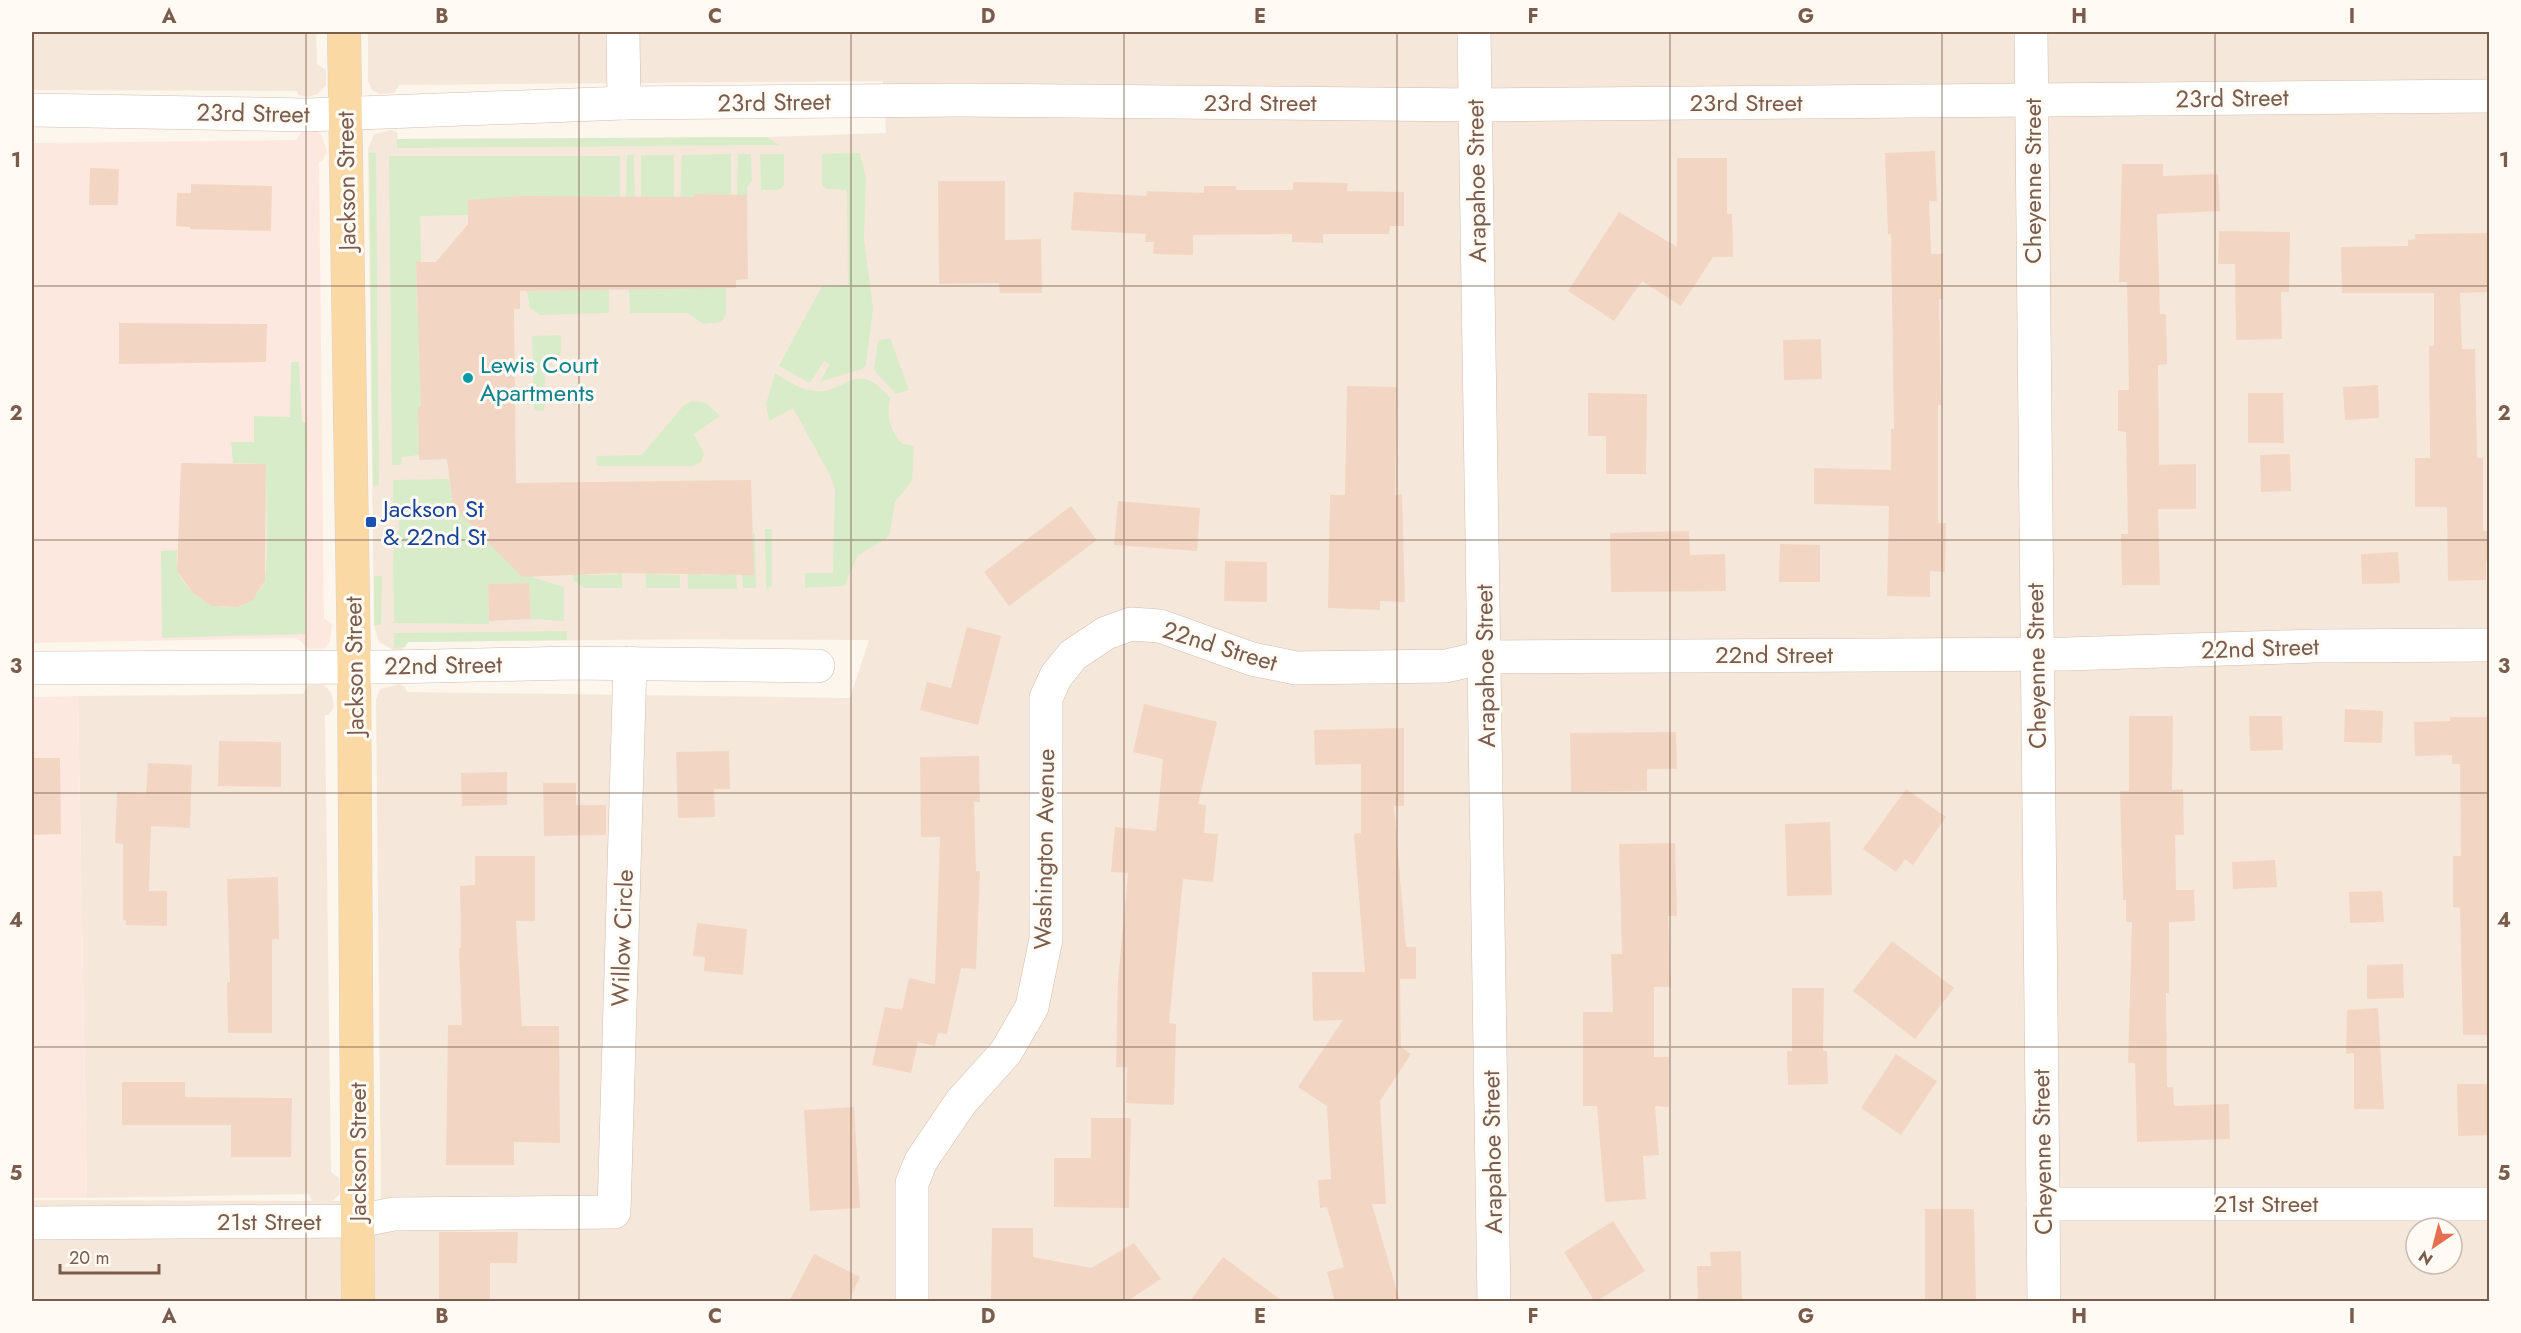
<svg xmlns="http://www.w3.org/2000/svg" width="2521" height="1333" font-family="Jost,sans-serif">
	<rect width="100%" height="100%" fill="#fdf6ec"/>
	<g fill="#f5e8da" fill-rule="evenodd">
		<polygon points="32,32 316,32 317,64 326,70 326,85 318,94 308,97 298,95 297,91 32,90"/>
		<path d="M368,32H2489V1301L32,1302V1200L312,1201L309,1194L87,1198L78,696L303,694L308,685H324L331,692L334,706L329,715H325L331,1172L339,1178L340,1188L339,1195L332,1201H381L376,700L380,689L399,684L405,687L407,692L850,698L869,640L697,639L408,642L402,650H393L379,642L374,625L368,149L374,134L392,130L397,132L398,139L769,137L886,133L883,81L399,85L394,93L380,94L372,90L368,81ZM2416,1228H2452V1264H2416Z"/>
	</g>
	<g fill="#fde8e0">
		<polygon points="303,130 317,131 321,134 327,151 323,160 319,162 324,618 332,624 330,642 325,648 316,649 309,649 297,638 32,643 32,143 296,140"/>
		<polygon points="78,696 87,1198 32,1198 32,697"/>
	</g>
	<g fill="#d8ecc9">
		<polygon points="767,137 779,145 397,148 397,139"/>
		<polygon points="369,153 376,153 379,485 373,486"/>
		<polygon points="860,153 866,178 864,239 873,308 866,365 862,369 820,382 830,364 824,361 810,383 779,366 822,286 848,285 847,190 827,189 822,186 822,154"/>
		<polygon points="731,154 731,195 694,194 694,206 680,205 682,155"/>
		<polygon points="738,154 751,154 752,181 747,187 747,195 737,195"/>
		<polygon points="760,154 784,154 784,185 779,190 761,190"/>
		<polygon points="627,155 634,155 635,205 626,205"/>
		<polygon points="641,155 674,155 674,197 647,197 647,205 641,206"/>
		<polygon points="389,156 620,156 620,205 616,205 615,196 468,200 468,215 420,216 421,262 416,262 417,313 430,313 430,407 418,407 419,455 402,457 401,465 392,465"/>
		<polygon points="609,279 609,313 540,315 530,308 527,291 559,291 560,281"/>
		<polygon points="726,288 726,314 721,322 704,324 687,313 630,313 629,289"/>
		<path d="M561,335C561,358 563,356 545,369L544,411L534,410L532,336Z"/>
		<polygon points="890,338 909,390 896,394 874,370 878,341"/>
		<path d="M291,362H299L302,421L307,424L305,634L162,638L161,551L177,550C177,557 176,567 178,573C196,608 244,624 264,583C269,572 266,483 266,464L233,463L231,442H254V416L290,417Z"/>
		<path d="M775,373C787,380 800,390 814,391C849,395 853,356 890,398C886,418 890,428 902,444L914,446L912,481L895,502L890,533L886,539L858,555L844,586L805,588V573H833L835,489L830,475L793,408L769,421L766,404Z"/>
		<polygon points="692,401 706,403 720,416 694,434 704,454 701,462 693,466 597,466 596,456 642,455 684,405"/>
		<polygon points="449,479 453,506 532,545 532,577 564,587 564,621 531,619 529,583 488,584 489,624 394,623 393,532 399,532 399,511 393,510 393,480"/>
		<polygon points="765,529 772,529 772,586 766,589"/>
		<polygon points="752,533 755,533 756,588 743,588 742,575"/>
		<polygon points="700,562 702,575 736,574 737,589 688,589 687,563"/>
		<polygon points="618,564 622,564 622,588 584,588 573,580 573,566 583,566 585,575 617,575"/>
		<polygon points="645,564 652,564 652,574 680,575 680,588 646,588"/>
		<polygon points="374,576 382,576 381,625 374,625"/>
		<polygon points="567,631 567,640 408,642 405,647 394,648 394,633"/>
	</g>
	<g fill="#f3d5c3">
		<polygon points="1935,151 1937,201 1929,201 1931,254 1943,254 1943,299 1939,299 1941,405 1938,405 1938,523 1946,523 1945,572 1930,571 1930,597 1887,596 1889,506 1814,504 1814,468 1891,470 1891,429 1894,429 1891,234 1888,234 1885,153"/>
		<polygon points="1677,158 1727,158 1727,214 1732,214 1733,257 1713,257 1681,306 1642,281 1614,321 1568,291 1619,212 1677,247"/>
		<polygon points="2122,164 2163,164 2163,176 2218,174 2220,211 2157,214 2160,314 2166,314 2167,364 2158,365 2159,465 2196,464 2196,509 2158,509 2160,585 2122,585 2121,534 2128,534 2126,432 2118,431 2118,390 2129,390 2127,282 2119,282"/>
		<polygon points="90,168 119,169 118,205 89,205"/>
		<polygon points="938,181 1005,181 1005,240 1041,239 1042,293 1000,293 999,283 939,284"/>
		<polygon points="1293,182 1348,183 1347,191 1404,192 1404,226 1390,226 1389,234 1323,234 1323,243 1292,242 1292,234 1193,235 1193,255 1153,254 1154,242 1145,242 1146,234 1071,230 1074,192 1146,196 1147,191 1204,193 1204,186 1236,186 1236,190 1293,190"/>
		<polygon points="191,184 272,186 271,231 190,229 190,227 176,226 177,193 191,193"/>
		<polygon points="694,194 747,195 748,279 736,280 736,288 520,291 520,309 514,309 516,483 751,480 754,575 617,573 522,577 453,506 447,459 419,460 418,407 421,407 416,262 436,262 468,224 468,200 521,196 694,197"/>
		<polygon points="2219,231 2290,232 2289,292 2281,292 2282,339 2236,340 2235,264 2218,264"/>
		<polygon points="2490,233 2490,292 2460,293 2462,349 2475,349 2477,458 2483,458 2483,531 2490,531 2490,561 2486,561 2486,580 2448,581 2447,507 2415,507 2415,458 2430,458 2429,346 2434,346 2434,293 2342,293 2341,247 2408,246 2408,240 2415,239 2415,234"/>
		<polygon points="119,323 267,324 266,362 119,364"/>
		<polygon points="1821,339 1822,379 1784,380 1783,340"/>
		<polygon points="2378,385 2379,418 2345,420 2343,387"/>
		<polygon points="1347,386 1397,387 1395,495 1402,494 1405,602 1380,601 1380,610 1328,608 1330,495 1345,495"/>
		<polygon points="1588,393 1647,394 1646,474 1606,474 1606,436 1588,436"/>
		<polygon points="2248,393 2283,393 2284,443 2248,443"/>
		<polygon points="2290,454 2291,491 2261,492 2260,455"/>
		<polygon points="181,463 266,464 265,581 252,601 237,607 211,606 192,592 177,571"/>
		<polygon points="1118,501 1200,508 1197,551 1114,545"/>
		<polygon points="1071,506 1097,540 1009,606 984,572"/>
		<polygon points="1689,531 1690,555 1725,554 1726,591 1611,592 1610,533"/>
		<polygon points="1780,544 1820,545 1820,582 1779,582"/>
		<polygon points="2398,552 2400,583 2362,584 2361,554"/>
		<polygon points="1225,561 1267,562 1267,602 1224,601"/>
		<polygon points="529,583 531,619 489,621 488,584"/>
		<polygon points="967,627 1001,636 978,725 920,710 927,682 951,688"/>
		<polygon points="1144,704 1217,722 1198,804 1206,805 1204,833 1218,834 1213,882 1183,879 1169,1023 1176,1024 1174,1105 1126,1103 1127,1067 1116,1067 1118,980 1128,873 1111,872 1115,827 1156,831 1163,759 1133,752"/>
		<polygon points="2345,709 2383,711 2382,743 2344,742"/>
		<polygon points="2129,716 2173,716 2172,790 2183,789 2184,835 2175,835 2176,890 2194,890 2195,921 2169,922 2169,993 2166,993 2167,1087 2173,1087 2174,1106 2229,1104 2230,1139 2137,1142 2135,1063 2128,1063 2132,922 2126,922 2126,900 2123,900 2120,791 2129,791"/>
		<polygon points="2249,716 2282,716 2283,750 2250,751"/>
		<polygon points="2450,717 2490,717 2490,1035 2463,1035 2460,908 2453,907 2453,856 2461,856 2460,764 2452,764 2452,755 2415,756 2414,722 2450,721"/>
		<polygon points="1404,728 1404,806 1394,806 1406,947 1416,947 1416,979 1400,979 1401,1047 1411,1054 1380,1101 1386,1204 1372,1204 1400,1302 1335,1302 1327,1272 1344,1267 1327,1207 1320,1208 1318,1180 1331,1179 1327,1106 1298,1087 1343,1020 1313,1021 1312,972 1365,972 1354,834 1361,833 1361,764 1315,765 1314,730"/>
		<polygon points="1676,732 1677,769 1647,769 1647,791 1571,792 1570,733"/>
		<polygon points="219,741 281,742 281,787 218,786"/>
		<polygon points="729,751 730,789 714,789 715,817 678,818 676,752"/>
		<polygon points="979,756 980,802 974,802 976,871 980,871 976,969 961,968 947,1034 938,1033 935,1046 918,1042 911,1073 872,1065 885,1007 902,1010 909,978 935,984 940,837 921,837 920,757"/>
		<polygon points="32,758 60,758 61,834 32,835"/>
		<polygon points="148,763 192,765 190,828 151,826 149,891 167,891 167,926 126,925 126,920 123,920 123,844 115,843 117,792 146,793"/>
		<polygon points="507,772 507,805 462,806 461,773"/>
		<polygon points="543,783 576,783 576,805 606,805 606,835 544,836"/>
		<polygon points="1906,789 1946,817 1913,865 1905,859 1896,872 1863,849"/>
		<polygon points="1830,822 1832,895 1787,896 1785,824"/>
		<polygon points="1675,843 1677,916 1668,916 1671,987 1654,987 1654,1057 1669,1057 1669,1107 1655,1106 1659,1155 1643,1156 1646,1199 1605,1202 1597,1106 1583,1106 1583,1012 1613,1012 1611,954 1622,954 1619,844"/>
		<polygon points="475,856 535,856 535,921 516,921 522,1026 559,1026 560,1143 514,1142 514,1165 446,1165 448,1025 462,1025 459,948 461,948 460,886 475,885"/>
		<polygon points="2275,860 2277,887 2233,889 2232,862"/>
		<polygon points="278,877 279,939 272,939 272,1033 228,1033 227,982 230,982 227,879"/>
		<polygon points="2382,891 2384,922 2350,923 2349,892"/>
		<polygon points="697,923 747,929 743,975 704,971 705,957 693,956"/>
		<polygon points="1892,941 1954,988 1915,1039 1853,991"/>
		<polygon points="2403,964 2404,998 2367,999 2367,965"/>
		<polygon points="1792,988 1824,988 1823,1051 1827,1051 1828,1084 1788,1085 1787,1051 1792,1051"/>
		<polygon points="2378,1008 2384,1109 2354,1109 2354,1053 2346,1054 2347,1010"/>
		<polygon points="1896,1054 1937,1081 1901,1135 1861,1108"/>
		<polygon points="122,1082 185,1082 185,1097 292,1098 291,1157 231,1157 231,1125 122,1125"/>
		<polygon points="2457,1084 2490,1084 2490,1135 2458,1136"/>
		<polygon points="854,1107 860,1208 810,1211 804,1110"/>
		<polygon points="1091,1118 1131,1118 1129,1208 1054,1207 1054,1158 1091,1158"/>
		<polygon points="1925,1209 1974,1209 1976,1302 1925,1302"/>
		<polygon points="1613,1221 1645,1271 1595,1302 1564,1252"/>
		<polygon points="992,1228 1033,1228 1033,1257 1091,1268 1134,1243 1161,1279 1126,1302 991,1302"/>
		<polygon points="439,1232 518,1232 517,1263 490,1263 490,1302 439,1302"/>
		<polygon points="1741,1251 1742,1302 1698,1302 1697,1266 1711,1266 1710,1252"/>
		<polygon points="814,1254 860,1277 848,1302 789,1302"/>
		<polygon points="1223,1257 1284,1302 1189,1302"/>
	</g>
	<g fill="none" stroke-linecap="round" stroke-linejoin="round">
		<defs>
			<g id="minor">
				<polyline points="623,32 624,103"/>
				<polyline points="1474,32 1494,1302"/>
				<polyline points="2031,32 2044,1302"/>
				<polyline points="32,110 307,115 624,103 960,100 1476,105 2490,96"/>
				<polyline points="32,668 390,667 572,663 818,666"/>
				<polyline points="2043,1204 2490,1204"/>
				<polyline points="32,1223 357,1221 394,1214 614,1212 630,663"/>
				<polyline points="912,1302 912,1183 921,1161 961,1102 1006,1052 1032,1007 1046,939 1046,698 1056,676 1073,655 1106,633 1131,624 1160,626 1252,659 1296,668 1446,666 1485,657 2067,654 2315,646 2490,645"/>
			</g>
			<polyline id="major" points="344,32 354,666 358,1302"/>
		</defs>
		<use href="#minor" stroke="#d1beb0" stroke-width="34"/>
		<use href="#major" stroke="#dad1cd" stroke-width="34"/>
		<use href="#minor" stroke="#fff" stroke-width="33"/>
		<use href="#major" stroke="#fbd9a5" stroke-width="33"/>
	</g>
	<path fill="none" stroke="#7a5c4d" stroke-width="1.5" stroke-opacity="0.55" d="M306,32V1302M579,32V1302M851,32V1302M1124,32V1302M1397,32V1302M1670,32V1302M1942,32V1302M2215,32V1302M32,286H2490M32,540H2490M32,793H2490M32,1047H2490"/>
	<circle fill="#0f9aa8" stroke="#fffaf3" stroke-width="2" cx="468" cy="378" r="6"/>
	<rect fill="#1a4fb4" stroke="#fffaf3" stroke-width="2" x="365" y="516" width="12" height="12" rx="3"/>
	<g text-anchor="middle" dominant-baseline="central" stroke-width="6" stroke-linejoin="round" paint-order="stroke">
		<g font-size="24" fill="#7a5c4d" stroke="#fffaf3">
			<text transform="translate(2232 98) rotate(-1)">23rd Street</text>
			<text transform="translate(774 102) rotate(-1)">23rd Street</text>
			<text x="1260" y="102">23rd Street</text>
			<text x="1746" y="102">23rd Street</text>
			<text transform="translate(253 113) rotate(1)">23rd Street</text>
			<text transform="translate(346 181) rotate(-91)">Jackson Street</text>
			<text transform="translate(1476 181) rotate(-91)">Arapahoe Street</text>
			<text transform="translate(2032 181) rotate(-90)">Cheyenne Street</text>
			<text transform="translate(1220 646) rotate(17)">22nd Street</text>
			<text transform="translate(2260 648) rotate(-2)">22nd Street</text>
			<text x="1774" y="654">22nd Street</text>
			<text transform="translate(443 665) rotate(-1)">22nd Street</text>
			<text transform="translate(354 666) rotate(-91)">Jackson Street</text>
			<text transform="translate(1485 666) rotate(-91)">Arapahoe Street</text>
			<text transform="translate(2036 666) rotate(-91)">Cheyenne Street</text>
			<text transform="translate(1044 849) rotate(-89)">Washington Avenue</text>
			<text transform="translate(622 938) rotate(-88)">Willow Circle</text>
			<text transform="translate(357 1152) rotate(-90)">Jackson Street</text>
			<text transform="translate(1492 1152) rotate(-91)">Arapahoe Street</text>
			<text transform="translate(2042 1152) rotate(-91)">Cheyenne Street</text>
			<text x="2266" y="1203">21st Street</text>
			<text x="269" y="1221">21st Street</text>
		</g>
		<g font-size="24" fill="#0d838f" stroke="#fffaf3" text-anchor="start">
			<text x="480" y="364">Lewis Court<tspan x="480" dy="28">Apartments</tspan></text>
		</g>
		<g font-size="24" fill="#164399" stroke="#fffaf3" text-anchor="start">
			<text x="383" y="508">Jackson St<tspan x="383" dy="28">&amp; 22nd St</tspan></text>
		</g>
	</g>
	<rect width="2521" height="1333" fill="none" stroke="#fffaf3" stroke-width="66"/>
	<g transform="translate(2434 1246) rotate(215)"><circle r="28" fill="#fffaf3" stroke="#cabbb1" stroke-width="1.5"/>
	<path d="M0-4.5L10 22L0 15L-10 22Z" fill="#e76f51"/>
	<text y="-9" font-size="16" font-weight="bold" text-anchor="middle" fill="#7a5c4d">N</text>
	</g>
	<path d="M60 1264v9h99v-9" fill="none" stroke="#7a5c4d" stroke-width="3"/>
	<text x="69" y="1264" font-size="18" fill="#7a5c4d" stroke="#fffaf3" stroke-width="4.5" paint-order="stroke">20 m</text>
	<rect x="33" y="33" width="2455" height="1267" fill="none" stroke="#7a5c4d" stroke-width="2"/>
	<g font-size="20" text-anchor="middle" font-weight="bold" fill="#7a5c4d">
		<text x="169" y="23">A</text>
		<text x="442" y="23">B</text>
		<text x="715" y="23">C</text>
		<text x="988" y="23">D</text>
		<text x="1260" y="23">E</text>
		<text x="1533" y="23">F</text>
		<text x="1806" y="23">G</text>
		<text x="2079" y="23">H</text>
		<text x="2352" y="23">I</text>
		<text x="16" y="167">1</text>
		<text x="2504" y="167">1</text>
		<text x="16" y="420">2</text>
		<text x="2504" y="420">2</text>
		<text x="16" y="673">3</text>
		<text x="2504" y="673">3</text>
		<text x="16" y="927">4</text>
		<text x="2504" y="927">4</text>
		<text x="16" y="1180">5</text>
		<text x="2504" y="1180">5</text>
		<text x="169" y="1323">A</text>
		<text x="442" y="1323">B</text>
		<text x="715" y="1323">C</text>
		<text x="988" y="1323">D</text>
		<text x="1260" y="1323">E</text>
		<text x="1533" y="1323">F</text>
		<text x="1806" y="1323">G</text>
		<text x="2079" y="1323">H</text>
		<text x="2352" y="1323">I</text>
	</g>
</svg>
